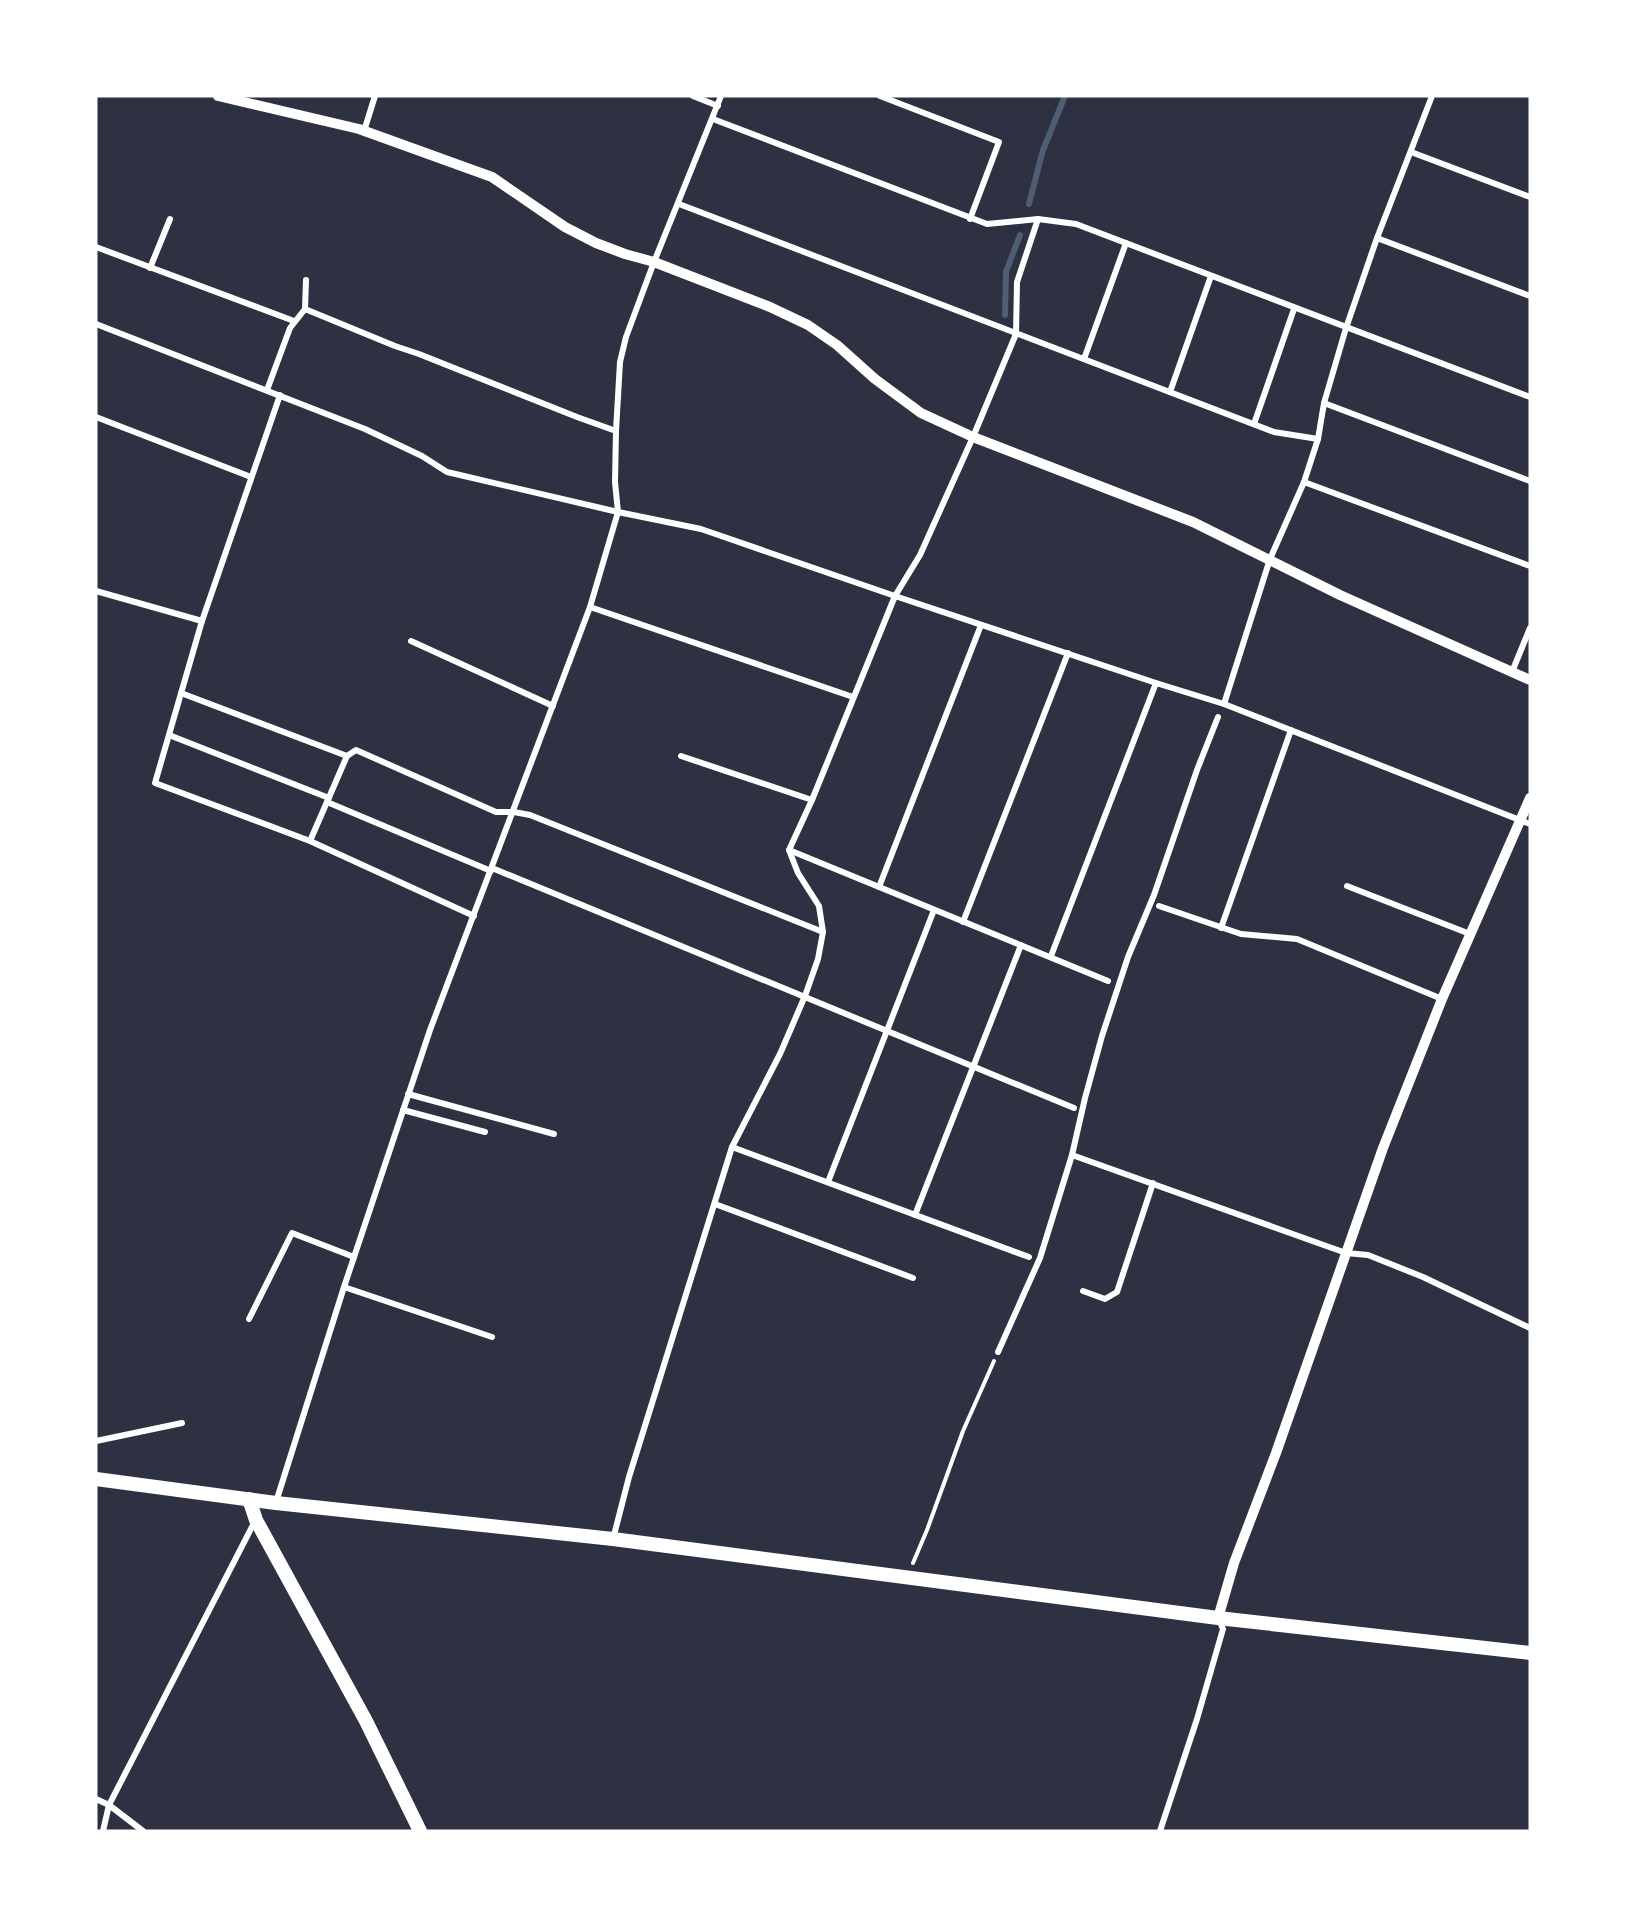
<svg xmlns="http://www.w3.org/2000/svg" width="1626" height="1927" font-family="'PT Sans',sans-serif">
	<rect width="100%" height="100%" fill="#2d3142"/>
	<g fill="none" stroke-linecap="round" stroke-linejoin="round">
		<g stroke="#4f5d75" stroke-width="6">
			<polyline points="1029,204 1043,150 1065,96"/>
			<polyline points="1005,315 1006,272 1020,235"/>
		</g>
		<polyline stroke="#fff" stroke-width="4" points="913,1563 927,1530 963,1431 994,1361"/>
		<g stroke="#fff" stroke-width="6">
			<polyline points="693,96 718,106"/>
			<polyline points="880,96 999,142 970,219"/>
			<polyline points="713,119 987,224 1038,219 1076,224 1530,397"/>
			<polyline points="364,131 375,96"/>
			<polyline points="1411,152 1530,197"/>
			<polyline points="679,204 1274,432 1318,439"/>
			<polyline points="1377,238 1530,296"/>
			<polyline points="96,247 294,321"/>
			<polyline points="150,268 170,219"/>
			<polyline points="305,309 306,280"/>
			<polyline points="96,324 365,429 422,456 447,472 618,512 701,529 895,596 1156,683 1224,704 1530,824"/>
			<polyline points="1084,359 1126,243"/>
			<polyline points="267,390 290,328 305,309 395,346 419,354 577,417 616,431"/>
			<polyline points="1170,392 1211,276"/>
			<polyline points="280,395 202,621 155,783 310,841 474,916"/>
			<polyline points="1324,403 1530,481"/>
			<polyline points="96,417 251,477"/>
			<polyline points="1254,424 1294,309"/>
			<polyline points="1304,482 1530,566"/>
			<polyline points="96,591 202,621"/>
			<polyline points="590,607 853,697"/>
			<polyline points="411,641 553,706"/>
			<polyline points="1512,672 1530,628"/>
			<polyline points="181,693 347,756"/>
			<polyline points="1224,704 1270,559 1304,482 1318,439 1324,403 1346,328 1377,238 1432,96"/>
			<polyline points="169,735 329,798"/>
			<polyline points="681,756 812,800"/>
			<polyline points="327,802 491,871"/>
			<polyline points="310,841 347,756 356,750 496,812 514,812 530,815 823,932"/>
			<polyline points="789,850 1108,981"/>
			<polyline points="492,868 1074,1108"/>
			<polyline points="1347,886 1470,934"/>
			<polyline points="879,887 981,625"/>
			<polyline points="1159,906 1241,934 1297,939 1442,999"/>
			<polyline points="963,922 1068,653"/>
			<polyline points="1221,928 1291,730"/>
			<polyline points="1051,956 1156,683"/>
			<polyline points="408,1094 554,1134"/>
			<polyline points="403,1110 485,1132"/>
			<polyline points="732,1147 1029,1257"/>
			<polyline points="1072,1155 1346,1253 1368,1255 1423,1277 1530,1328"/>
			<polyline points="828,1182 934,910"/>
			<polyline points="715,1204 913,1278"/>
			<polyline points="915,1215 1021,945"/>
			<polyline points="344,1287 492,1337"/>
			<polyline points="1083,1291 1105,1299 1117,1292 1153,1183"/>
			<polyline points="249,1319 292,1233 354,1257"/>
			<polyline points="998,1352 1040,1258 1072,1155 1085,1098 1102,1036 1128,957 1154,895 1197,770 1218,717"/>
			<polyline points="96,1441 182,1423"/>
			<polyline points="276,1502 344,1287 430,1030 590,607 618,512 615,482 616,431 620,362 626,337 654,262 721,96"/>
			<polyline points="613,1539 629,1477 732,1147 780,1054 805,996 818,959 823,932 819,906 798,873 789,850 812,800 895,596 920,555 973,437 1016,334 1017,282 1038,219"/>
			<polyline points="96,1799 109,1805 143,1831"/>
			<polyline points="103,1831 109,1805 255,1521"/>
			<polyline points="1160,1831 1197,1719 1223,1629 1219,1620"/>
		</g>
		<g stroke="#fff" stroke-width="10">
			<polyline points="218,96 359,129 492,177 565,227 596,243 625,254 654,262 770,307 808,325 837,345 875,379 921,413 973,437 1193,522 1340,595 1530,680"/>
			<polyline points="1218,1618 1234,1563 1276,1453 1383,1148 1442,999 1530,798"/>
		</g>
		<polyline stroke="#fff" stroke-width="14" points="249,1499 256,1520 366,1721 420,1831"/>
		<polyline stroke="#fff" stroke-width="14" points="96,1479 276,1503 613,1539 1218,1618 1530,1653"/>
	</g>
	<rect width="1626" height="1927" fill="none" stroke="#ffffff" stroke-width="195"/>
</svg>
